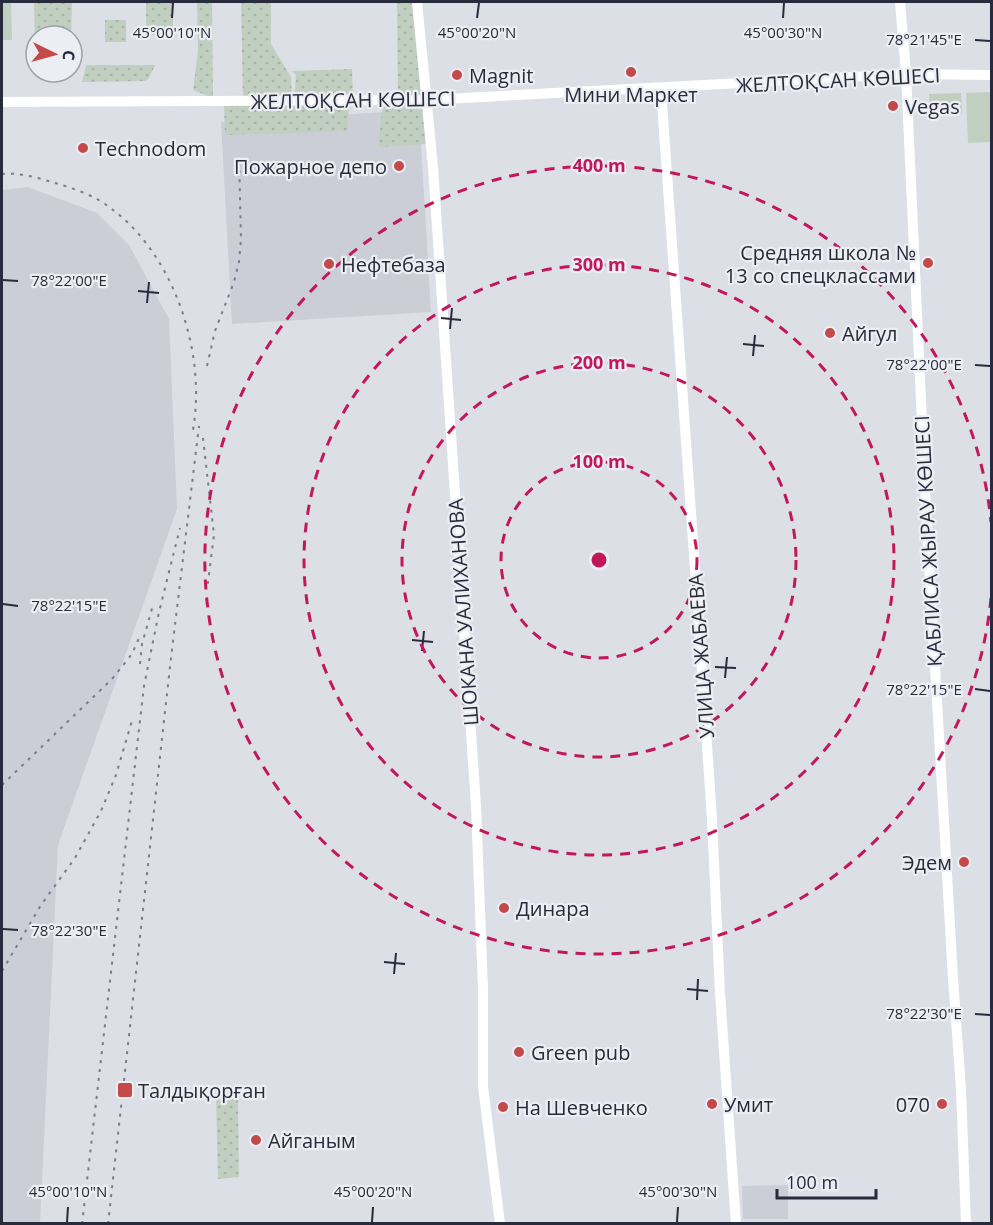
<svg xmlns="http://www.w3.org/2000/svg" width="993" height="1225" font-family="'Open Sans',sans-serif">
	<defs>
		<pattern id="grass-dots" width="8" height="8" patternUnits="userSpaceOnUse" patternTransform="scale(1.5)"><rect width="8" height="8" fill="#c0cfbf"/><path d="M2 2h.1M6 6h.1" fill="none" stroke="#a5b2a5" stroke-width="1.8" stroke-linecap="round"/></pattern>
	</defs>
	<rect width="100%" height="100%" fill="#dddfe6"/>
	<g fill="#cbced7">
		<polygon points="419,110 431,312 232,324 221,122"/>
		<polygon points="28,187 97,213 129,245 169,319 177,509 58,845 40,1223 2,1224 2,190"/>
		<polygon points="788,1185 788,1219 743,1219 742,1186"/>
	</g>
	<g fill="url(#grass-dots)">
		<polygon points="34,2 72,2 71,36 36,36 35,46"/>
		<rect x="146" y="2" width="27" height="33"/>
		<polygon points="197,2 212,2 213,98 193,90 198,51"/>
		<polygon points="241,2 271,2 271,44 291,77 292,98 243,98"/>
		<polygon points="397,2 415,2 425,98 398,98"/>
		<rect x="105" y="20" width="21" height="22"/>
		<polygon points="86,65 155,65 149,78 145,81 82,82"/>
		<polygon points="352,69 353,97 294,97 296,75 292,71"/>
		<polygon points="350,102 347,131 225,135 224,105"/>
		<polygon points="383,104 423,104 426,144 378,147"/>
		<polygon points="216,1096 238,1098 239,1177 218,1179"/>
	</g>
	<g fill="#c0cfbf">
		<polygon points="2,2 11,2 12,40 2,40"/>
		<polygon points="991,92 991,142 968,143 966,93"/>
		<polygon points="961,93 962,114 930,114 929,94"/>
	</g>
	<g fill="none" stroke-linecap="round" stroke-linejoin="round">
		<g stroke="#fff" stroke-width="10">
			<polyline points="417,2 433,167 476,806 483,989 483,1086 500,1224"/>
			<polyline points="900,2 906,74 926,510 953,978 961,1089 966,1224"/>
			<polyline points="661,89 697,597 712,819 720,993 736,1224"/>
			<polyline points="2,102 427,100 906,74 992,75"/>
		</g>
		<g stroke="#777c8e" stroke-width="2" stroke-dasharray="3 6" stroke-linecap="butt">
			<path d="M2,174C19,172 38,178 55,183C69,187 84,192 97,199C172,243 209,353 192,435"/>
			<polyline points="207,366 215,331 234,282 239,262 241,239 239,156"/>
			<polyline points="203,438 214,535 207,590"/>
			<polyline points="140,664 142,644 153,605"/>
			<polyline points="2,785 112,679 132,654 139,638"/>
			<polyline points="2,971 41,905 75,858 101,811 116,775 133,717"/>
			<polyline points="82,1224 144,686 159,612 180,528"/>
			<polyline points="108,1224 171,658 199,426"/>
		</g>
	</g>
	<path fill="none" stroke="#282b3b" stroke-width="2" d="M172,18L173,3M477,18L479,3M783,18L784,3M975,40L990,41M3,280L18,281M138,291L159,293M147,303L149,282M441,318L461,320M450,329L452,308M743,344L764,346M753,356L755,335M975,365L990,366M3,604L18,606M412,640L433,642M422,651L424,631M715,667L736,668M725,678L727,657M975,689L990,691M3,929L18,930M384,962L405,964M394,974L396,953M687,989L708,991M697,1000L698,979M975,1014L990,1015M67,1222L68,1207M372,1222L373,1207M677,1222L678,1207"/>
	<g fill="none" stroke="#c2185b" stroke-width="3" stroke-dasharray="10 8">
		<circle cx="599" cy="560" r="98"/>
		<circle cx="599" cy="560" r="197"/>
		<circle cx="599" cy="560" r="295"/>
		<path d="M991 598A394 394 0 1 1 991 522"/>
	</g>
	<g fill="#c44a49" stroke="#eceef4" stroke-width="2">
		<circle cx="631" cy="72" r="6"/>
		<circle cx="457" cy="75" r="6"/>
		<circle cx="893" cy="106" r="6"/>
		<circle cx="83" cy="148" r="6"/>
		<circle cx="399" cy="166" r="6"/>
		<circle cx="928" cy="263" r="6"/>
		<circle cx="329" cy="264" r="6"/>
		<circle cx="830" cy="333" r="6"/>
		<circle cx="964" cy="862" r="6"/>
		<circle cx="504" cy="908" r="6"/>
		<circle cx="519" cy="1052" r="6"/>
		<rect x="117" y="1082" width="16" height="16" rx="3"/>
		<circle cx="712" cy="1104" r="6"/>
		<circle cx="942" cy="1104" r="6"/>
		<circle cx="503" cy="1107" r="6"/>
		<circle cx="256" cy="1140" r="6"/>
	</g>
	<g text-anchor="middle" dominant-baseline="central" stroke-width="4.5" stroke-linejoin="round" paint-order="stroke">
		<g font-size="20" fill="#282b3b" stroke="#eceef4" text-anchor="start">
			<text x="469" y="75">Magnit</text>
			<text x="631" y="94" text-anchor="middle">Мини Маркет</text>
			<text x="905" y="106">Vegas</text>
			<text x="95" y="148">Technodom</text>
			<text x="387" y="166" text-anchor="end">Пожарное депо</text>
			<text x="916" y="252" text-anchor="end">Средняя школа №<tspan x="916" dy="23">13 со спецклассами</tspan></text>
			<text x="341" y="264">Нефтебаза</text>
			<text x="842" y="333">Айгул</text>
			<text x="952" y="862" text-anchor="end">Эдем</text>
			<text x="516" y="908">Динара</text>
			<text x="531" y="1052">Green pub</text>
			<text x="138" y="1090">Талдықорған</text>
			<text x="724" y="1104">Умит</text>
			<text x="930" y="1104" text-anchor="end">070</text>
			<text x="515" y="1107">На Шевченко</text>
			<text x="268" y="1140">Айганым</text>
		</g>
		<g font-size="20" fill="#282b3b" stroke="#eceef4">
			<text transform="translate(838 80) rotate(-3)">ЖЕЛТОҚСАН КӨШЕСІ</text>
			<text transform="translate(353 100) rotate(-1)">ЖЕЛТОҚСАН КӨШЕСІ</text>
			<text transform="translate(928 541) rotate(-93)">ҚАБЛИСА ЖЫРАУ КӨШЕСІ</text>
			<text transform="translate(463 612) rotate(-94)">ШОКАНА УАЛИХАНОВА</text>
			<text transform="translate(701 656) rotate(-94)">УЛИЦА ЖАБАЕВА</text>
		</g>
	</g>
	<g font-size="15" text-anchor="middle" fill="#282b3b" stroke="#eceef4" stroke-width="4.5" stroke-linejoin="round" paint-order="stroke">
		<text x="172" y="38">45°00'10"N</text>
		<text x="477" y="38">45°00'20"N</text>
		<text x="783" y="38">45°00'30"N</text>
		<text x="924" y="45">78°21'45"E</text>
		<text x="69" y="286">78°22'00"E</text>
		<text x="924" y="370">78°22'00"E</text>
		<text x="69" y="611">78°22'15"E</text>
		<text x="924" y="695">78°22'15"E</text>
		<text x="69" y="936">78°22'30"E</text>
		<text x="924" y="1019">78°22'30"E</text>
		<text x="68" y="1197">45°00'10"N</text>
		<text x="373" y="1197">45°00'20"N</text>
		<text x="678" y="1197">45°00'30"N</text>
	</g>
	<circle cx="599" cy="560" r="9" fill="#c2185b" stroke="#eceef4" stroke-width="3"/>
	<g font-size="18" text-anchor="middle" font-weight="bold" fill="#c2185b" stroke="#eceef4" stroke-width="4.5" stroke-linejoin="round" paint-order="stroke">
		<text x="599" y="172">400 m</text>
		<text x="599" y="271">300 m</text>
		<text x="599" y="369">200 m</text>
		<text x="599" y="468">100 m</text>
	</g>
	<rect width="993" height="1225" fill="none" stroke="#282b3b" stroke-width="6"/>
	<g transform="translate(54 54) rotate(95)"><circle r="28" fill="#eceef4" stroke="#9ea0aa" stroke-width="1.5"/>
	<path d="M0-4.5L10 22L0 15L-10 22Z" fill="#c44a49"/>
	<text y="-9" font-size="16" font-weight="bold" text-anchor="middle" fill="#282b3b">С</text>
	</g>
	<path d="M777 1189v9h99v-9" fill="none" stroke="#282b3b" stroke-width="3"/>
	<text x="786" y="1189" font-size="18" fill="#282b3b" stroke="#eceef4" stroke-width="4.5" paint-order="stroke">100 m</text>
</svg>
